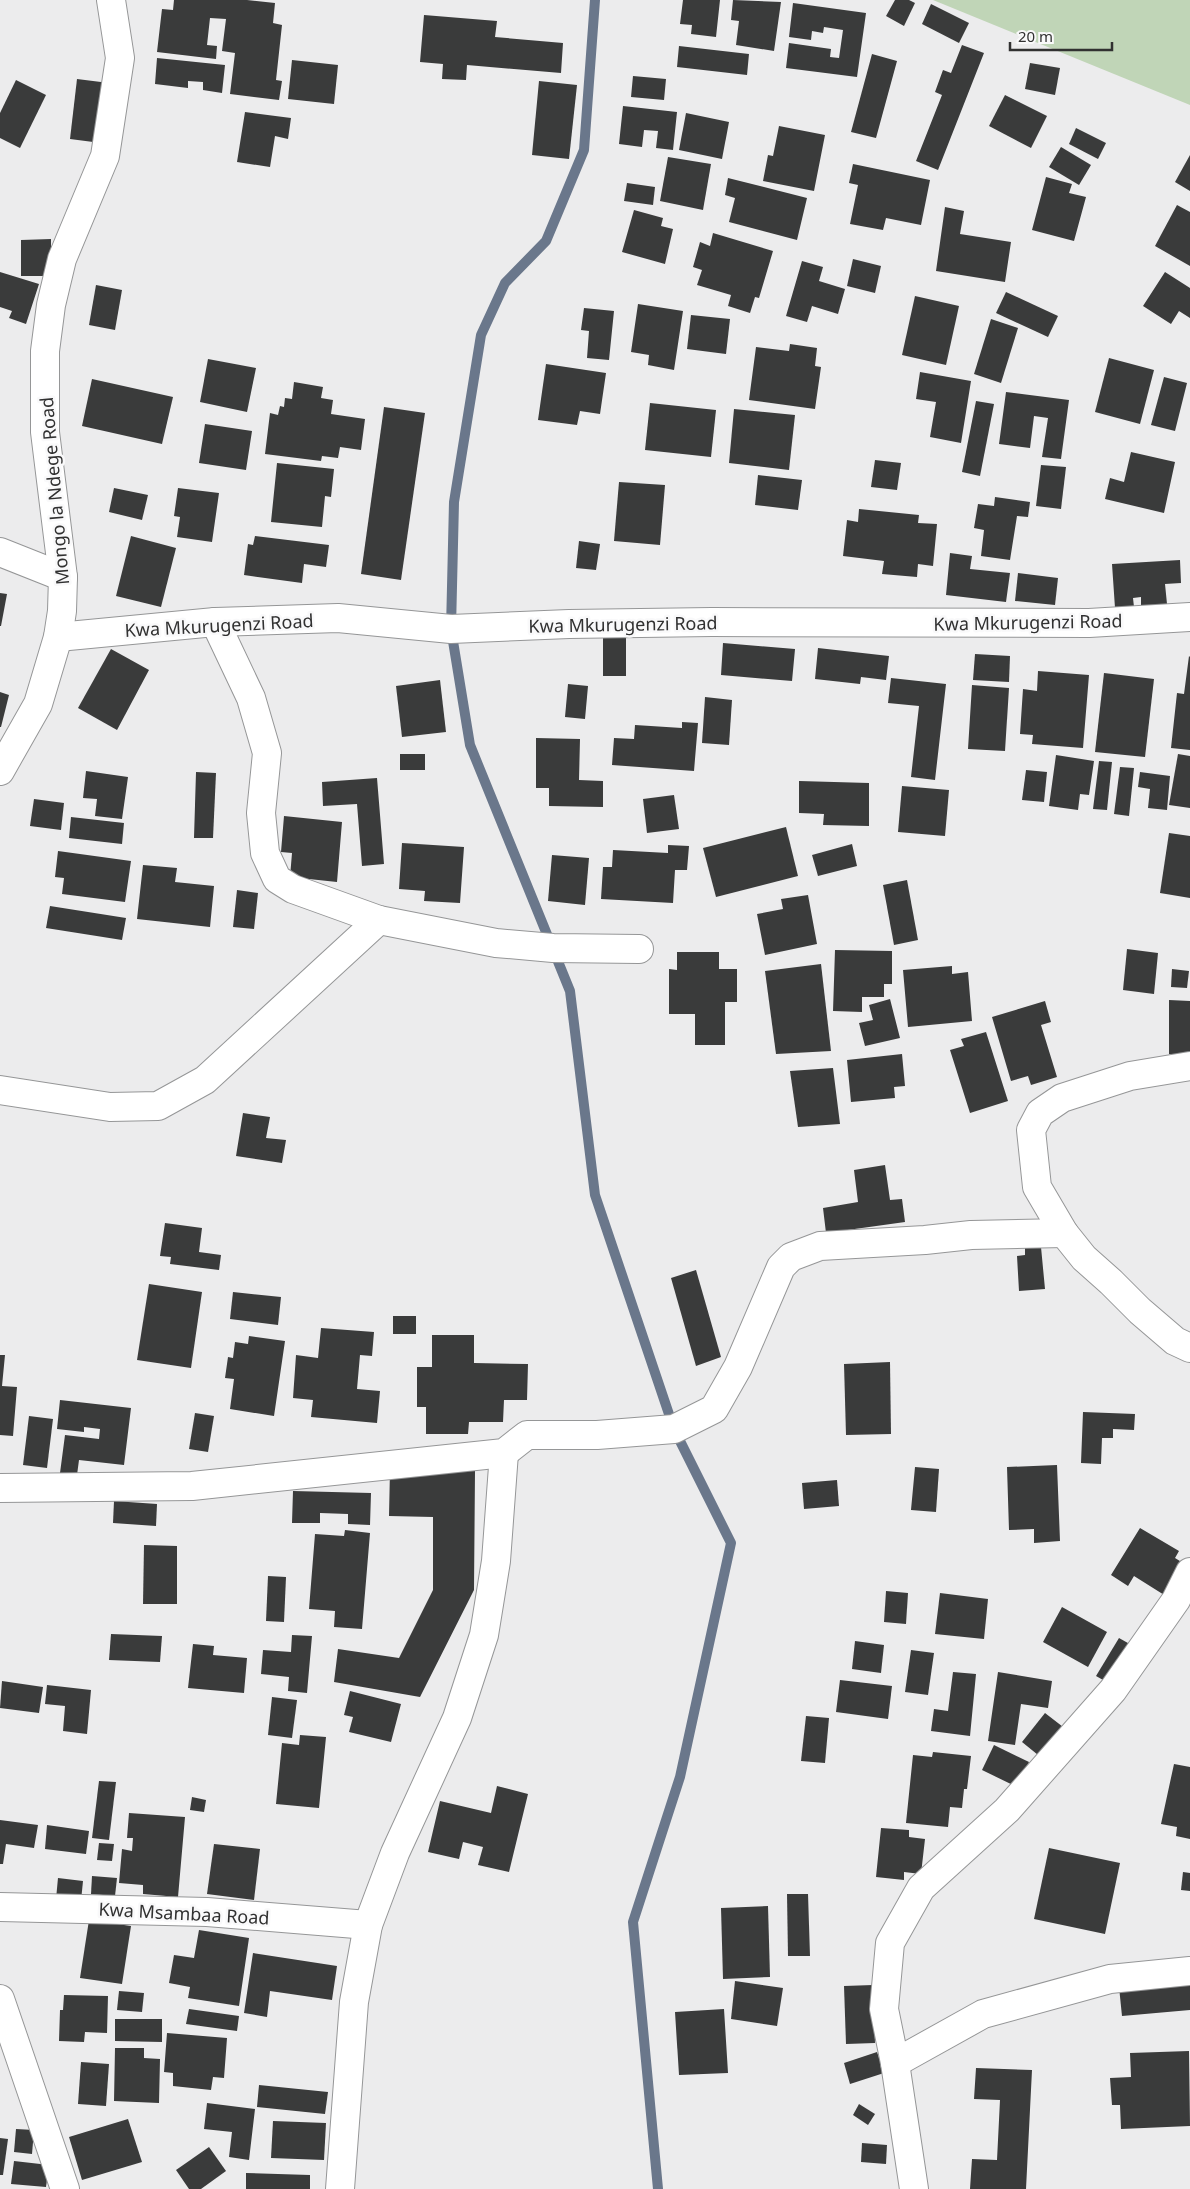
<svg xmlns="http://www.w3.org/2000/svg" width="1190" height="2189" font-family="'Noto Sans',sans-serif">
	<rect width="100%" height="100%" fill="#ececed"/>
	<polygon fill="#c0d5b7" points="933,0 1190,0 1190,105"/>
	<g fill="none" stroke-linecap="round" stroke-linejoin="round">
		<polyline stroke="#6a778b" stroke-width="10" points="595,0 584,150 546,241 505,283 481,335 454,502 451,629 470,745 570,991 595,1195 674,1429 731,1543 680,1777 633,1922 658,2189"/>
	</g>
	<g fill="#3a3b3b">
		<polygon points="174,0 247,0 275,3 273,23 282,25 276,80 282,81 279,100 230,94 235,53 222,51 226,19 210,18 207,45 217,46 216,59 157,52 162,9 173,10"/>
		<polygon points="683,0 720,0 716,37 691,34 692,25 680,24"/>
		<polygon points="733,0 781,2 774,51 736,45 739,21 731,20"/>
		<polygon points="895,0 909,0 915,3 904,26 886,16"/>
		<polygon points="793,3 866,13 857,77 786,68 789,43 831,49 830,57 839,58 843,30 824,27 823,33 812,31 811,40 789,37"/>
		<polygon points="931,4 969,23 959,43 922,24"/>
		<polygon points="424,15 497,21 495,37 563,43 561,73 467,65 466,80 442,79 443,64 420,62"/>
		<polygon points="962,45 984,53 938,170 916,161 942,95 935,92 943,70 951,73"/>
		<polygon points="679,46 749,54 747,75 677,67"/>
		<polygon points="872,54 897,61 876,138 851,132"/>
		<polygon points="157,58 225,65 222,93 203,90 203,82 188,81 188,88 155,84"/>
		<polygon points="292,60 338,65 334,104 288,99"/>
		<polygon points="1030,63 1060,68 1055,95 1025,89"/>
		<polygon points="633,76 666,79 664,100 631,97"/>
		<polygon points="77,79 109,83 101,143 70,139"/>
		<polygon points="16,80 46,95 20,148 0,138 0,113"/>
		<polygon points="539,81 577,85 569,159 532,155"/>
		<polygon points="1005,95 1047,116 1031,148 989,126"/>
		<polygon points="623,106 677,112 673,150 656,148 658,131 644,130 642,147 619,144"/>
		<polygon points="245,112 291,118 288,139 275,136 270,167 237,162"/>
		<polygon points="686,113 729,122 722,159 679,150"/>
		<polygon points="779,126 825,135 814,191 763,181 768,155 773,156"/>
		<polygon points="1076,128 1106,143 1098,159 1069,144"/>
		<polygon points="1061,147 1091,165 1079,185 1049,167"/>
		<polygon points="1190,155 1190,191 1175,182"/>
		<polygon points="668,157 711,164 703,210 660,201"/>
		<polygon points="853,164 930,180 921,225 886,218 883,230 850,224 858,185 849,183"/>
		<polygon points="1046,177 1072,184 1069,193 1086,197 1074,241 1032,230"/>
		<polygon points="728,178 807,198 797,240 729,222 735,198 725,195"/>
		<polygon points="627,183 655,187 653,205 624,201"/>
		<polygon points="1177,205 1190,212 1190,266 1155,246"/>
		<polygon points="945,207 964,211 960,234 1011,242 1005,282 936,271"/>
		<polygon points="634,210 663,218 661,226 673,229 665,264 622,252"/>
		<polygon points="713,233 773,251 759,298 755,297 750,313 728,306 731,295 697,285 702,270 693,267 700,242 710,246"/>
		<polygon points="51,239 51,276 21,276 21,240"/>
		<polygon points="853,259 881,266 875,293 847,286"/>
		<polygon points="802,261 823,267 819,281 845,289 838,314 812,306 807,322 786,316"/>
		<polygon points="0,272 39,284 26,324 9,318 12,311 0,307"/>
		<polygon points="1165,272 1190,288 1190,318 1179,311 1171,324 1143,306"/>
		<polygon points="96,285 122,290 115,330 89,325"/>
		<polygon points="1006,292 1058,316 1048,337 996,313"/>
		<polygon points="915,296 959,306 946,365 902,355"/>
		<polygon points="638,304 683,311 674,370 648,365 649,355 631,352"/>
		<polygon points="584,308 614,311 609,360 587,358 589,331 581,330"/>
		<polygon points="691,315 730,319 726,354 687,349"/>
		<polygon points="991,319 1018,328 1001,383 974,374"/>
		<polygon points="790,344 817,348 815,366 821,367 815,409 749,400 756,347 789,351"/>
		<polygon points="1109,358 1154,370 1140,424 1095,412"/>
		<polygon points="208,359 256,368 247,412 200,402"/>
		<polygon points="546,364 606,373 600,414 580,411 577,425 538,420"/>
		<polygon points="920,372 971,381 961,443 930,437 936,402 916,399"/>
		<polygon points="1164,377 1187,383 1175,431 1151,425"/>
		<polygon points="92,379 173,397 162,444 82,426"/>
		<polygon points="294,382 323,387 321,398 333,400 331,414 365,419 361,450 340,447 338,458 322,456 321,461 265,454 270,413 278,415 280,406 284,407 285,398 292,399"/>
		<polygon points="1006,392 1069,400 1061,459 1042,457 1048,418 1034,416 1030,448 999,444"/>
		<polygon points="976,401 994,404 980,476 962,472"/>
		<polygon points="650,403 716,410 711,457 645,450"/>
		<polygon points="384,407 425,413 401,580 361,574"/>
		<polygon points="734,409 795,415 789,470 729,463"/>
		<polygon points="205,424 252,431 246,470 199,463"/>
		<polygon points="1131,452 1175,462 1164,513 1105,499 1110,478 1124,482"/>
		<polygon points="875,460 901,463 897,490 871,487"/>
		<polygon points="277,463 334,469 331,497 325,496 322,527 271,522"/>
		<polygon points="1041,465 1066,467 1061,509 1036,506"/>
		<polygon points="758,475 802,480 798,510 755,505"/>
		<polygon points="619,482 665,485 660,545 614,541"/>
		<polygon points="114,488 148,495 142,520 109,512"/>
		<polygon points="178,488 219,493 212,542 177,537 180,517 174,516"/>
		<polygon points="995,497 1030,502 1028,517 1017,516 1010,560 981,556 984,530 974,528 978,504 994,506"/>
		<polygon points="859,509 919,515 918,523 937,524 933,566 918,564 917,577 882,574 884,561 843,556 847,520 858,522"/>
		<polygon points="131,536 176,548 161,607 116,596"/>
		<polygon points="255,536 329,545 326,567 304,564 302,583 244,575 248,544 253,545"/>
		<polygon points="579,541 600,544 596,570 576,568"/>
		<polygon points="950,553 972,556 970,569 1010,573 1006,602 946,595"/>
		<polygon points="1180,560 1181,583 1165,584 1167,604 1141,606 1141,597 1133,598 1134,607 1115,608 1112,564"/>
		<polygon points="1018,573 1058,578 1055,605 1015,601"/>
		<polygon points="0,593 7,594 1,626 0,626"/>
		<polygon points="626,633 626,676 603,676 603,634"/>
		<polygon points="723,643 795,649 792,681 721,675"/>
		<polygon points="818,648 889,656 886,680 861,677 860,684 815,679"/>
		<polygon points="111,649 149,670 117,730 78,708"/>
		<polygon points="975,654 1010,656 1009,682 973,680"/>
		<polygon points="1189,656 1190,657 1190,750 1171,748 1177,693 1184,694"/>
		<polygon points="1038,671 1089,675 1083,748 1032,744 1033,735 1020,734 1023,689 1037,691"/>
		<polygon points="1104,673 1154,679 1145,757 1095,752"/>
		<polygon points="891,678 946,684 935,780 911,777 919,706 888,703"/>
		<polygon points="440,680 446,732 402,737 396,686"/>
		<polygon points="568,684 588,686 585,719 565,717"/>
		<polygon points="972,685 1009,688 1005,751 968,749"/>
		<polygon points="0,692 9,695 1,727 0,727"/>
		<polygon points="705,697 732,700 729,745 702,743"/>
		<polygon points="682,722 698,723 694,771 612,765 614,738 634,739 635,725 682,728"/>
		<polygon points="536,738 580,739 579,780 603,781 603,807 549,806 549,788 536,788"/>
		<rect x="400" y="754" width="25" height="16"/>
		<polygon points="1178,754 1190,756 1190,808 1169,805"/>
		<polygon points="1056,755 1094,761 1089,795 1080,794 1078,810 1049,806"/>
		<polygon points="1099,761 1112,762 1107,810 1093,809"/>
		<polygon points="1120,767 1134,768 1129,816 1114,814"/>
		<polygon points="1026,770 1047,772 1044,802 1022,800"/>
		<polygon points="86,771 128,777 122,819 95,816 97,799 83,798"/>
		<polygon points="196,772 216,773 213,838 194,838"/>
		<polygon points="1140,772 1170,776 1167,810 1148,808 1150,789 1138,787"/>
		<polygon points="377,778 384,864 362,866 357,804 323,806 322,782"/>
		<polygon points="799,781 869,783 869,826 823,825 824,814 799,813"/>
		<polygon points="902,786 949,790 945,836 898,832"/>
		<polygon points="674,795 679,829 647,833 643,799"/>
		<polygon points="34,799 64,803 61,830 30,826"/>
		<polygon points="284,816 342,822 337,882 290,877 292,853 281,852"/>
		<polygon points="71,817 124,823 122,844 69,838"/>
		<polygon points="786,827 798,876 716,897 703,848"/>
		<polygon points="1169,833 1190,836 1190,898 1160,893"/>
		<polygon points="402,843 464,847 460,903 424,901 425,891 399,889"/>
		<polygon points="852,844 857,866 818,876 812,855"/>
		<polygon points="668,845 689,846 687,870 675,870 673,903 601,899 603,867 612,867 613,850 668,853"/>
		<polygon points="58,851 131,861 125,902 62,894 64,878 55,877"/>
		<polygon points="552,855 589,858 585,905 548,901"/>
		<polygon points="143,865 177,868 175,882 214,886 210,927 137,919"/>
		<polygon points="907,880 918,940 894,945 883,885"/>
		<polygon points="237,890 258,893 254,929 233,927"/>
		<polygon points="808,895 817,944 765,955 757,914 783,909 781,899"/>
		<polygon points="50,906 126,918 122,940 46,928"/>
		<polygon points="1127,949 1158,953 1154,994 1123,990"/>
		<polygon points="835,950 892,951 892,984 884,984 884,997 862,997 862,1012 833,1011"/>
		<polygon points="677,952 719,952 719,969 737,969 737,1002 725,1002 725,1045 695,1045 695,1014 669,1014 669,969 677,970"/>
		<polygon points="821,964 831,1051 776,1054 765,971"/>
		<polygon points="952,966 952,974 968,972 972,1021 908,1027 903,970"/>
		<polygon points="1172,969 1189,971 1187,988 1171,987"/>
		<polygon points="890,999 900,1038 865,1046 859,1023 873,1020 869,1005"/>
		<polygon points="1169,1000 1190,1001 1190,1055 1169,1054"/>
		<polygon points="1045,1001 1051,1022 1041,1025 1057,1077 1031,1085 1028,1076 1011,1081 992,1017"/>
		<polygon points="986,1032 1008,1101 970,1113 950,1050 964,1046 961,1039"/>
		<polygon points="902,1054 905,1086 894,1087 895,1098 851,1102 847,1060"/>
		<polygon points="833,1068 840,1124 798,1127 790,1071"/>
		<polygon points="243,1113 270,1117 266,1138 286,1140 282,1163 236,1156"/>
		<polygon points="885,1165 890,1200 902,1199 905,1222 826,1233 823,1208 858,1202 854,1170"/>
		<polygon points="165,1223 202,1228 199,1252 221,1255 219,1270 170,1264 171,1257 160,1256"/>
		<polygon points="1041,1247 1045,1289 1019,1291 1017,1256 1025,1255 1025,1248"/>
		<polygon points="696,1270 721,1357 696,1366 671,1278"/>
		<polygon points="149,1284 202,1292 191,1368 137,1360"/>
		<polygon points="233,1292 281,1297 278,1325 230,1319"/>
		<rect x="393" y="1316" width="23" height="18"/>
		<polygon points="321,1328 374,1332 372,1356 360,1355 357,1389 380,1391 377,1423 311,1417 313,1400 293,1398 296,1355 318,1358"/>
		<polygon points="432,1335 474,1335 474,1363 528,1364 527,1400 504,1400 503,1422 469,1422 468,1434 426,1434 426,1407 417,1407 417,1367 432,1367"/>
		<polygon points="249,1336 285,1341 274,1416 230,1409 234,1379 225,1378 228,1357 233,1358 235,1342 248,1344"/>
		<polygon points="0,1355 5,1355 2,1386 17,1387 13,1436 0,1435"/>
		<polygon points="890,1362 891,1434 846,1435 844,1364"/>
		<polygon points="60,1400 131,1408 124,1465 79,1460 77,1475 60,1473 65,1435 99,1439 100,1429 84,1427 84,1432 57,1429"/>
		<polygon points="1083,1412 1135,1414 1134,1430 1113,1429 1113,1438 1102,1438 1101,1464 1081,1463"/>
		<polygon points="195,1413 214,1416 208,1452 189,1449"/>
		<polygon points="29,1416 53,1419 47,1468 23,1465"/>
		<polygon points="1057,1465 1060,1541 1034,1543 1034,1529 1009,1530 1007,1467"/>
		<polygon points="915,1467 939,1469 936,1512 911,1510"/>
		<polygon points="390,1470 475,1471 474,1590 420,1697 334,1682 338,1649 399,1658 433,1590 433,1517 389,1516"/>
		<polygon points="837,1480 839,1506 804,1509 802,1483"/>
		<polygon points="293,1491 371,1493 370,1525 348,1524 348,1514 320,1513 320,1523 292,1523"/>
		<polygon points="114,1501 157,1504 156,1526 113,1523"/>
		<polygon points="1140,1528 1179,1551 1175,1558 1188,1566 1169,1598 1134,1576 1128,1586 1111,1575"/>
		<polygon points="345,1530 370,1533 362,1629 334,1627 335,1611 309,1609 315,1534 344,1536"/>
		<polygon points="144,1545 177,1546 177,1604 143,1604"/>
		<polygon points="268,1576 286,1577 284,1622 266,1621"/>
		<polygon points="886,1591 908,1593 906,1624 884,1622"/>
		<polygon points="940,1593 988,1599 984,1639 935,1634"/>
		<polygon points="1062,1607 1107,1632 1088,1667 1043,1642"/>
		<polygon points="111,1634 162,1636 160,1662 109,1660"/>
		<polygon points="292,1635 312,1636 307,1693 288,1691 289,1677 261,1674 263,1650 291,1652"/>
		<polygon points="1119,1638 1135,1647 1112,1685 1096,1676"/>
		<polygon points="855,1641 884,1645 881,1673 852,1669"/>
		<polygon points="193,1644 214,1646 213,1655 247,1658 244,1693 188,1688"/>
		<polygon points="911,1650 934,1653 928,1695 905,1692"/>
		<polygon points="953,1672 976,1674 970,1736 931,1731 934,1709 948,1711"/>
		<polygon points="998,1672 1052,1681 1048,1708 1021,1704 1015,1745 988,1741"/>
		<polygon points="840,1680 892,1686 888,1719 836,1712"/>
		<polygon points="2,1681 43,1687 39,1713 0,1708"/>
		<polygon points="47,1685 91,1690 87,1734 63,1731 65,1706 45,1704"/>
		<polygon points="350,1691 401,1704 391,1742 349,1732 353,1717 344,1715"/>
		<polygon points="272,1697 297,1700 292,1738 268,1735"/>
		<polygon points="1045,1713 1067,1730 1043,1759 1022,1742"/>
		<polygon points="806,1716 829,1718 825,1763 801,1761"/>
		<polygon points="300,1735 326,1737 319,1808 276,1804 282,1743 299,1745"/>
		<polygon points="994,1745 1029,1762 1017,1787 982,1770"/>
		<polygon points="933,1752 971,1756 967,1789 964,1789 962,1808 950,1807 948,1827 906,1823 913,1755 932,1757"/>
		<polygon points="1174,1764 1190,1767 1190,1839 1176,1836 1177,1827 1161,1824"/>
		<polygon points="99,1781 116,1782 109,1840 92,1838"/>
		<polygon points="497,1786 528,1794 509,1872 478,1865 483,1847 463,1842 459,1859 428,1852 440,1801 491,1813"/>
		<polygon points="192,1797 206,1800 204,1812 190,1810"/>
		<polygon points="129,1813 185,1817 178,1897 143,1894 143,1885 119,1883 122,1849 132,1851 133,1838 127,1838"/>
		<polygon points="0,1820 38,1825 34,1848 6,1844 3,1864 0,1864"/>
		<polygon points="47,1825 89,1831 86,1854 45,1849"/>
		<polygon points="881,1828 909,1830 909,1837 925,1839 921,1874 904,1872 904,1880 876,1877"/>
		<polygon points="99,1843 114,1844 112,1861 97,1860"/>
		<polygon points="214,1844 260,1849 254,1900 207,1894"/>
		<polygon points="1049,1848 1120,1863 1105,1934 1034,1919"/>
		<polygon points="1183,1872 1190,1873 1190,1891 1181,1890"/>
		<polygon points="92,1876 117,1878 115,1896 91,1894"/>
		<polygon points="58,1878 83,1881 81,1901 56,1899"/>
		<polygon points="787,1894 808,1894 810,1956 788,1956"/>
		<polygon points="768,1906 770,1977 723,1979 721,1908"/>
		<polygon points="89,1920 131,1926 122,1984 80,1978"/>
		<polygon points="199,1930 249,1938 239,2006 188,1998 190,1987 169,1983 174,1955 194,1958"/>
		<polygon points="253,1953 337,1966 332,2000 270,1991 267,2017 244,2013"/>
		<polygon points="735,1981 783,1988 777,2026 731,2019"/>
		<polygon points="1190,1981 1190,2010 1122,2016 1119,1987"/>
		<polygon points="873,1985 875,2043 846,2044 844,1986"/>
		<polygon points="119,1991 144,1993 142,2012 117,2010"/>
		<polygon points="64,1995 108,1996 107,2033 85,2032 84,2042 59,2041 60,2010 63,2010"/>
		<polygon points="189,2009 239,2016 237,2031 186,2024"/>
		<polygon points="724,2009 728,2073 679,2075 675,2012"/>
		<polygon points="115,2019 162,2019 162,2042 115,2041"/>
		<polygon points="167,2033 227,2038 224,2078 213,2077 211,2090 173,2086 173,2073 164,2072"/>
		<polygon points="115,2048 144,2048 144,2058 160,2059 159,2103 114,2101"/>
		<polygon points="1189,2051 1190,2126 1121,2129 1120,2105 1112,2105 1110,2078 1131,2077 1130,2053"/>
		<polygon points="877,2052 884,2073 850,2084 844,2063"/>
		<polygon points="81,2062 109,2064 106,2106 78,2104"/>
		<polygon points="976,2068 1032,2070 1026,2189 970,2189 972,2159 997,2160 1000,2100 974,2099"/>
		<polygon points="259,2085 328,2092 325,2114 257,2107"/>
		<polygon points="207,2103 255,2109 249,2160 229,2157 232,2132 204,2129"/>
		<polygon points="859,2104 875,2114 868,2125 853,2115"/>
		<polygon points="128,2119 142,2162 82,2180 69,2137"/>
		<polygon points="273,2121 326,2123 324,2160 271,2158"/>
		<polygon points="16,2129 34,2130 32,2154 14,2152"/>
		<polygon points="0,2138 8,2139 3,2175 0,2175"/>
		<polygon points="862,2143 887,2145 886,2164 861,2162"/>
		<polygon points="209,2147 226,2171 201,2189 189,2189 176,2170"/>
		<polygon points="14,2161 49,2165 46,2187 11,2184"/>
		<polygon points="246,2173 310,2175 310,2189 246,2189"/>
	</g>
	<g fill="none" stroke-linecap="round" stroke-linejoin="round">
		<defs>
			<g id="minor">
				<polyline points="0,552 63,577"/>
				<polyline points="215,622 251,698 267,753 261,813 265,853 277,879 293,889 379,920 496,943 553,948 639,949"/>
				<polyline points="58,637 215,622 338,618 451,629 569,624 712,622 1089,623 1190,617"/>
				<polyline points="1190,1066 1130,1076 1062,1098 1040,1113 1031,1130 1037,1187 1064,1233 1084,1258 1111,1282 1140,1311 1175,1341 1190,1348"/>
				<polyline points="0,1090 110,1107 158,1106 205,1080 379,920"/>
				<polyline points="0,1488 192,1486 504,1453 527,1435 597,1435 674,1429 714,1409 738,1367 781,1267 791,1257 820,1246 925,1240 971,1235 1064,1233"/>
				<polyline points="0,1907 207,1912 368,1925"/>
				<polyline points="0,1999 65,2189"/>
				<polyline points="895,2063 983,2014 1110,1979 1190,1971"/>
				<polyline points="340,2189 354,2002 368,1925 395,1853 457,1718 484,1635 496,1561 504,1453"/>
				<polyline points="914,2189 895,2063 884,2009 890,1943 921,1888 1007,1810 1113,1690 1176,1600 1190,1572"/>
			</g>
			<polyline id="tertiary" points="0,771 38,704 58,637 62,611 63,577 45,432 45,351 51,305 62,259 105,156 120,58 111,0"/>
		</defs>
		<use href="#minor" stroke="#959697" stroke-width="30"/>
		<use href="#tertiary" stroke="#959697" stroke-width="30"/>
		<use href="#minor" stroke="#fff" stroke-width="28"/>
		<use href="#tertiary" stroke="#fff" stroke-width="28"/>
	</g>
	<g text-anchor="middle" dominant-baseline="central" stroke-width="5" stroke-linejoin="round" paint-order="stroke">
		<g font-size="18" fill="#313131" stroke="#f9f9fa">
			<text transform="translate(54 491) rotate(-95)">Mongo la Ndege Road</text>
			<text transform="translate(1028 622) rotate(-1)">Kwa Mkurugenzi Road</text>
			<text transform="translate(623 624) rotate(-1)">Kwa Mkurugenzi Road</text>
			<text transform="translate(219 625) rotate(-3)">Kwa Mkurugenzi Road</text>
			<text transform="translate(184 1913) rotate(3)">Kwa Msambaa Road</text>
		</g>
	</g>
	<path d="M1010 42v8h102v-8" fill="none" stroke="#313131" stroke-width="2.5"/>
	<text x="1018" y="42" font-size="15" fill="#313131" stroke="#f9f9fa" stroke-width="4" paint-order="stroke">20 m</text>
</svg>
